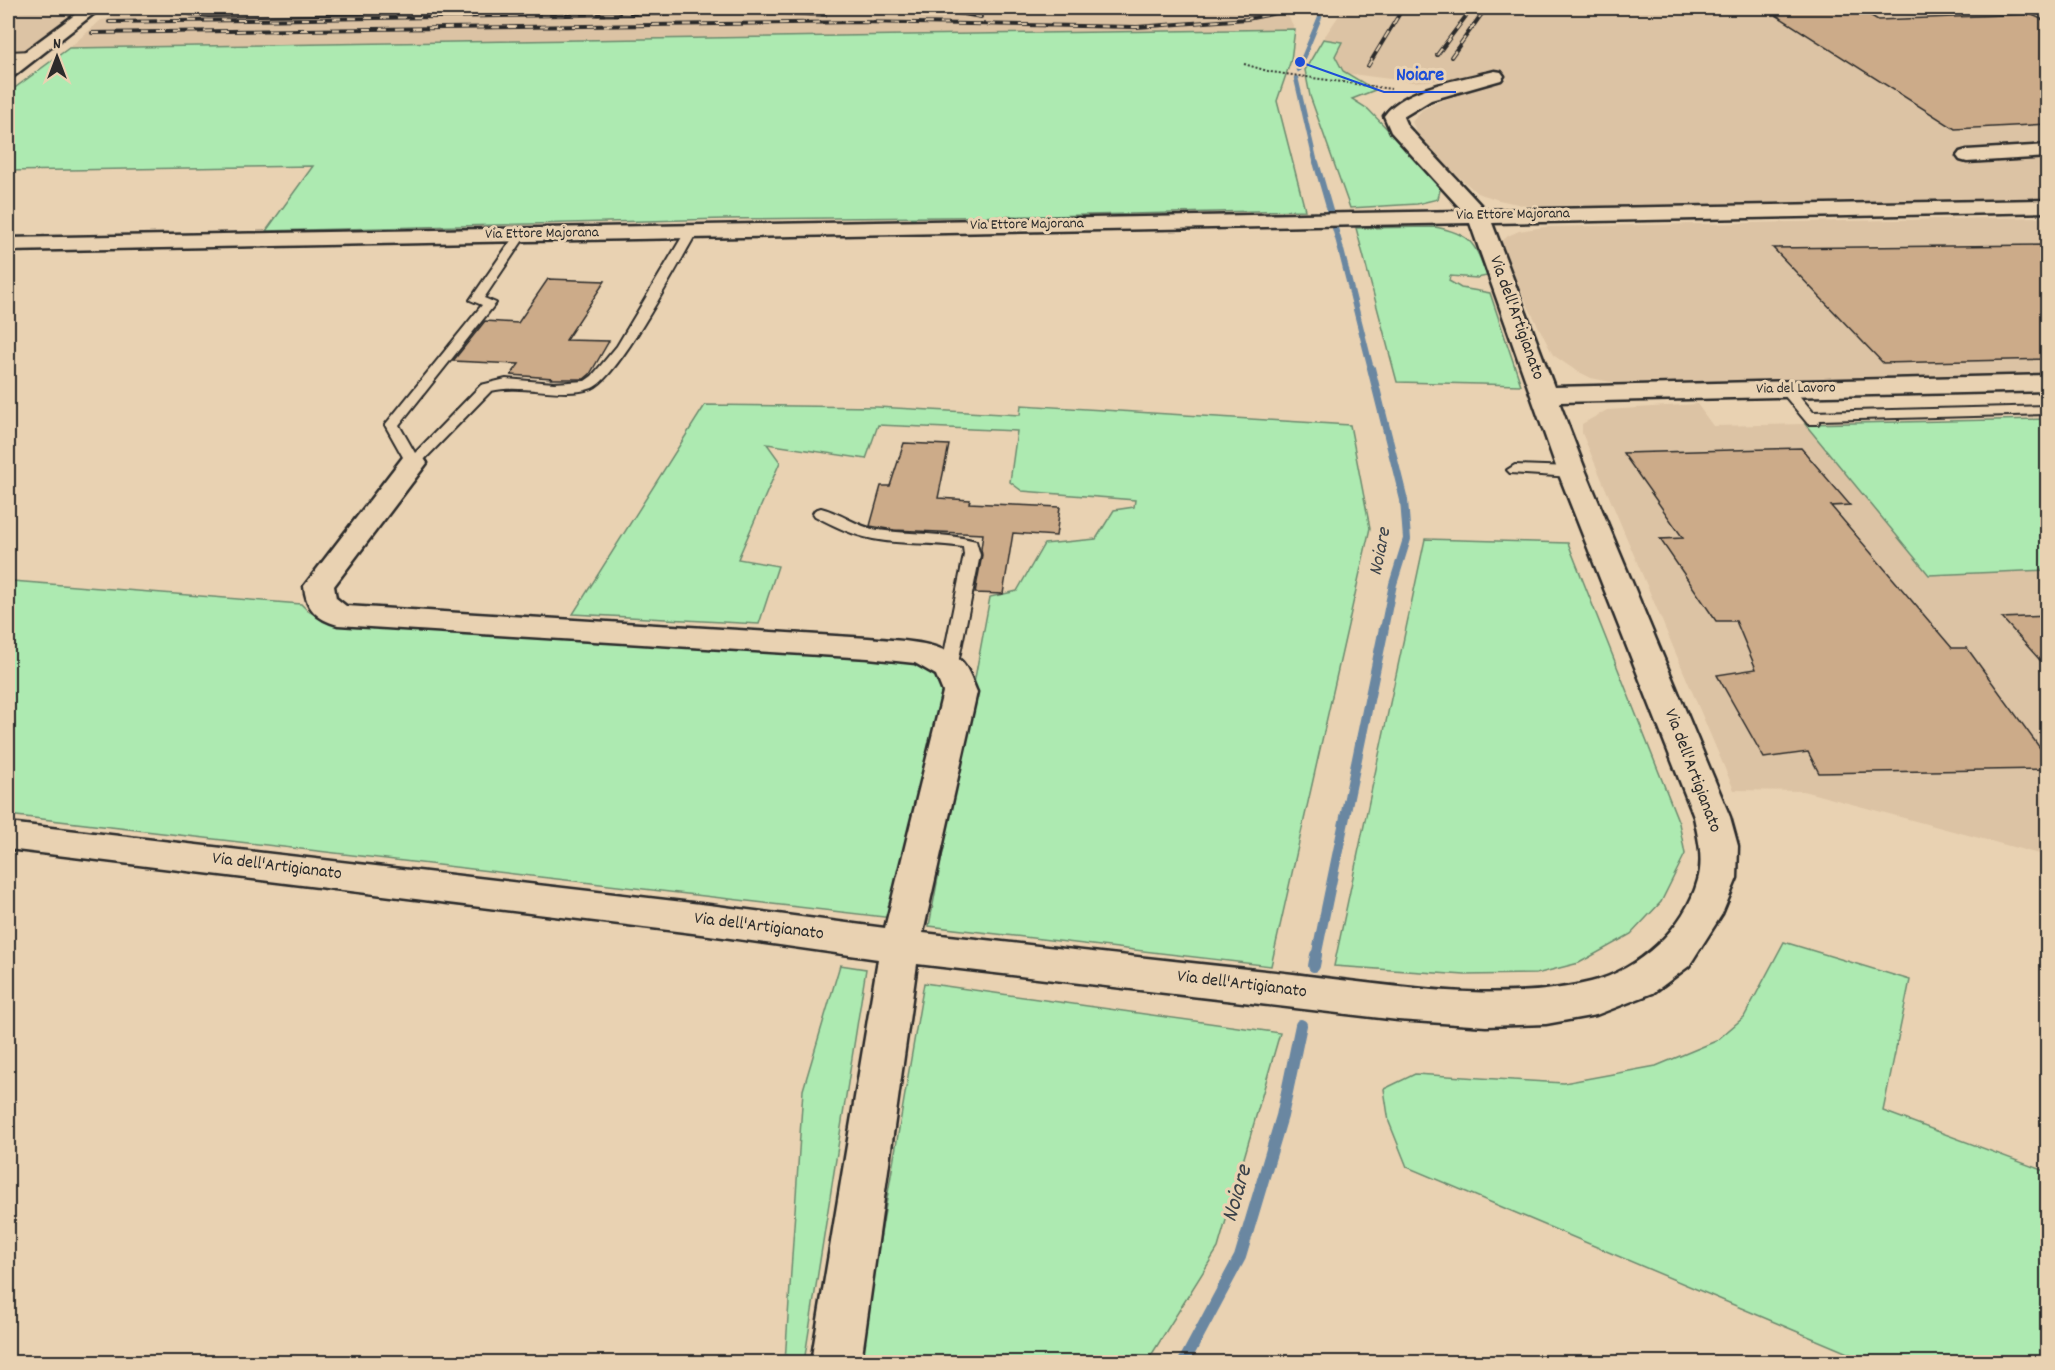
<svg xmlns="http://www.w3.org/2000/svg" width="2055" height="1370" font-family="Dekko,sans-serif">
	<rect width="100%" height="100%" fill="#e9d2b2"/>
	<filter id="ink" filterUnits="userSpaceOnUse"><feTurbulence type="fractalNoise" baseFrequency=".0167" numOctaves="2"/><feDisplacementMap in="SourceGraphic" scale="12" xChannelSelector="R" yChannelSelector="G"/><feConvolveMatrix kernelMatrix="1 2 1 2 8 2 1 2 1" color-interpolation-filters="sRGB"/></filter>
	<g filter="url(#ink)">
		<g fill="#dcc3a4">
			<polygon points="51,8 81,8 8,62 8,14"/>
			<polygon points="123,8 1314,8 1287,14 1295,29 69,48 101,20 108,19"/>
			<polygon points="1344,8 2047,8 2047,198 1553,207 1527,206 1499,200 1477,193 1450,169 1417,133 1412,122 1422,110 1438,102 1508,78 1490,72 1471,78 1413,82 1344,73 1335,56 1342,43 1323,39"/>
			<polygon points="2047,217 2047,375 1648,385 1615,383 1591,378 1575,370 1553,355 1504,259 1501,242 1508,236 1519,231 1544,227"/>
			<polygon points="1697,404 1713,426 1805,424 1929,575 2047,570 2047,856 1803,791 1734,790 1582,433 1582,424 1607,410"/>
		</g>
		<g fill="#adeab1" stroke="#6c8a6e" stroke-width="1.5">
			<polygon points="1295,29 1291,60 1277,101 1305,210 1045,216 724,219 266,231 313,166 8,171 8,93 69,48"/>
			<polygon points="1323,39 1342,42 1335,56 1343,71 1375,90 1352,99 1368,109 1441,185 1438,199 1417,204 1350,208 1310,96 1305,70"/>
			<path d="M1435,227C1471,234 1475,243 1487,276L1477,278L1450,276L1449,281L1461,288L1490,293L1521,385L1397,382L1356,228Z"/>
			<polygon points="705,405 877,407 1020,415 1021,405 1350,425 1370,528 1271,966 929,926 990,597 1017,591 1044,544 1096,539 1114,510 1134,507 1135,500 1022,491 1010,482 1017,431 878,425 866,459 767,444 780,462 738,559 778,566 759,624 573,614"/>
			<polygon points="2047,419 2047,570 1929,575 1805,424"/>
			<polygon points="1425,539 1568,543 1679,823 1685,854 1661,902 1631,934 1579,963 1536,974 1465,975 1334,966"/>
			<polygon points="12,581 301,604 308,611 321,618 914,660 939,674 944,690 901,919 8,815 8,585"/>
			<polygon points="1784,942 1910,980 1883,1111 2047,1172 2047,1362 1869,1362 1407,1167 1389,1122 1384,1089 1415,1074 1564,1083 1656,1066 1716,1041 1744,1017"/>
			<polygon points="840,965 866,969 804,1362 785,1362 803,1090"/>
			<polygon points="924,983 1280,1033 1218,1248 1147,1362 859,1362"/>
		</g>
		<g fill="none" stroke-linecap="round" stroke-linejoin="round">
			<g stroke="#6a87a1" stroke-width="4.5">
				<polyline points="1298,70 1320,17"/>
				<polyline points="1296,78 1316,164"/>
			</g>
			<polyline stroke="#6a87a1" stroke-width="6" points="1316,162 1339,242 1371,369"/>
			<polyline stroke="#6a87a1" stroke-width="8" points="1371,368 1404,500 1407,539 1393,584 1384,629"/>
			<polyline stroke="#6a87a1" stroke-width="10" points="1316,957 1384,628"/>
			<g stroke="#6a87a1" stroke-width="12">
				<polyline points="1314,966 1316,955"/>
				<polyline points="1184,1362 1240,1257 1282,1116 1301,1025"/>
			</g>
		</g>
		<g fill="#ccab89" stroke="#2b2b2b" stroke-width="1.5">
			<polygon points="1765,8 1858,8 1878,20 2030,14 2048,22 2048,124 1955,129"/>
			<polygon points="2048,245 2048,359 1883,363 1773,248"/>
			<polygon points="548,279 605,281 566,340 609,341 590,374 584,379 551,379 552,378 511,375 519,364 453,361 485,321 518,323"/>
			<polygon points="904,443 949,445 938,498 970,500 969,503 1060,507 1056,536 1013,533 1003,594 975,593 982,555 981,549 983,534 894,530 870,526 881,486 890,486"/>
			<polygon points="1801,448 1850,505 1831,506 1952,648 1967,648 2048,759 2048,769 1819,773 1808,752 1764,758 1717,675 1756,669 1736,621 1716,621 1660,539 1683,538 1623,453"/>
			<polygon points="2048,616 2048,669 2002,618"/>
		</g>
		<g fill="none" stroke-linecap="round" stroke-linejoin="round">
			<defs>
				<g id="lane">
					<polygon points="183,8 208,10 391,8 370,13 208,16 190,14"/>
					<polygon points="32,51 35,52 35,56 8,58 8,52"/>
					<path d="M691,228L697,232C680,261 618,379 592,388C562,399 523,383 491,391L418,466H408L385,425L482,305L470,300L517,232H525L527,234L484,298L496,303L399,425L415,453L481,385L506,379L554,383L585,381L592,376L617,346L685,232Z"/>
					<polygon points="1786,385 1791,386 1813,412 2048,406 2048,414 1820,420 1818,424 1808,424 1779,389"/>
					<polygon points="1515,465 1572,467 1580,472 1572,477 1510,473 1507,470"/>
					<path d="M821,508C841,513 857,527 878,530C911,535 943,532 976,541L980,555L956,673H944L941,669L964,555L963,547C933,542 902,545 873,539C852,535 834,526 815,516L813,513L815,510Z"/>
				</g>
				<g id="street">
					<polygon points="84,8 101,8 14,76 8,77 8,64"/>
					<path d="M1495,71L1501,72L1504,76L1501,80L1431,100L1403,117L1407,126L1485,210L2048,200V212L1492,223L1554,387L2048,375V391L1559,402L1586,472L1730,817L1738,846L1737,878L1722,914L1689,966L1653,993L1596,1015L1546,1024L1486,1026L1398,1020L917,964L861,1362H811L878,959L709,935L8,849V823L709,905L885,928L943,692L936,675L915,663L868,658L338,625C316,619 306,608 304,586L403,457L413,455L423,457L427,463L334,586L336,598L346,606L868,638C896,641 941,640 962,662C969,670 973,683 977,692L923,933C1046,947 1170,961 1293,974C1386,985 1501,1005 1591,982C1639,970 1685,928 1698,880C1704,859 1698,837 1694,817L1558,472L1470,223L8,251V238L1463,211L1391,132L1384,116C1404,87 1463,79 1495,71Z"/>
					<polygon points="2048,145 2048,157 1967,162 1960,160 1957,156 1960,152 1967,150"/>
				</g>
			</defs>
			<use href="#lane" stroke="#2b2b2b" stroke-width="4"/>
			<use href="#street" stroke="#2b2b2b" stroke-width="5"/>
			<polyline stroke="#2b2b2b" stroke-width="2" stroke-dasharray="2 2" stroke-linecap="butt" points="1244,64 1271,72 1391,89"/>
			<use href="#lane" fill="#e9d2b2" fill-rule="evenodd"/>
			<use href="#street" fill="#e9d2b2" fill-rule="evenodd"/>
			<defs>
				<g id="rail">
					<polyline points="927,8 981,17"/>
					<polyline points="1390,8 1390,11"/>
					<polyline points="109,22 762,12 825,15"/>
					<polyline points="92,33 859,22 1137,27 1247,19 1302,8"/>
					<polyline points="1437,55 1472,8"/>
					<polyline points="1451,57 1486,8"/>
					<polyline points="1368,66 1403,8"/>
				</g>
			</defs>
			<use href="#rail" stroke="#2b2b2b" stroke-width="4"/>
			<use href="#rail" stroke="#e9d2b2" stroke-width="2" stroke-dasharray="8" stroke-linecap="butt"/>
		</g>
	</g>
	<g text-anchor="middle" dominant-baseline="central" stroke-width="6" stroke-linejoin="round" paint-order="stroke">
		<g font-size="15" fill="#2b2b2b" stroke="#e9d2b2">
			<text transform="translate(1513 215) rotate(-1)">Via Ettore Majorana</text>
			<text transform="translate(1027 225) rotate(-1)">Via Ettore Majorana</text>
			<text transform="translate(542 234) rotate(-1)">Via Ettore Majorana</text>
			<text transform="translate(1796 389) rotate(-1)">Via del Lavoro</text>
		</g>
		<g font-size="18" fill="#2b2b2b" stroke="#e9d2b2">
			<text transform="translate(1516 318) rotate(70)">Via dell'Artigianato</text>
			<text transform="translate(1692 771) rotate(69)">Via dell'Artigianato</text>
			<text transform="translate(277 867) rotate(7)">Via dell'Artigianato</text>
			<text transform="translate(759 927) rotate(7)">Via dell'Artigianato</text>
			<text transform="translate(1242 985) rotate(7)">Via dell'Artigianato</text>
		</g>
		<g font-size="20" font-style="italic" fill="#3b4249" stroke="#e9d2b2">
			<text transform="translate(1381 552) rotate(-79)">Noiare</text>
		</g>
		<g font-size="24" font-style="italic" fill="#3b4249" stroke="#e9d2b2">
			<text transform="translate(1238 1194) rotate(-74)">Noiare</text>
		</g>
	</g>
	<path fill="none" stroke="#1d4ed8" stroke-width="2" d="M1300 62L1384 92H1456"/>
	<circle fill="#1d4ed8" stroke="#e9d2b2" stroke-width="2" cx="1300" cy="62" r="6"/>
	<g font-size="20" text-anchor="middle" font-weight="bold" fill="#1d4ed8" stroke="#e9d2b2" stroke-width="6" stroke-linejoin="round" paint-order="stroke">
		<text x="1420" y="80">Noiare</text>
	</g>
	<rect width="2055" height="1370" fill="none" stroke="#e9d2b2" stroke-width="30"/>
	<rect x="15" y="15" width="2025" height="1340" fill="none" stroke="#2b2b2b" stroke-width="2" filter="url(#ink)"/>
	<g transform="translate(57 57)" stroke="#e9d2b2" stroke-width="4.5" paint-order="stroke">
	<path d="M0-4.5L10 22L0 15L-10 22Z" fill="#2b2b2b"/>
	<text y="-9" font-size="16" font-weight="bold" text-anchor="middle" fill="#2b2b2b">N</text>
	</g>
</svg>
